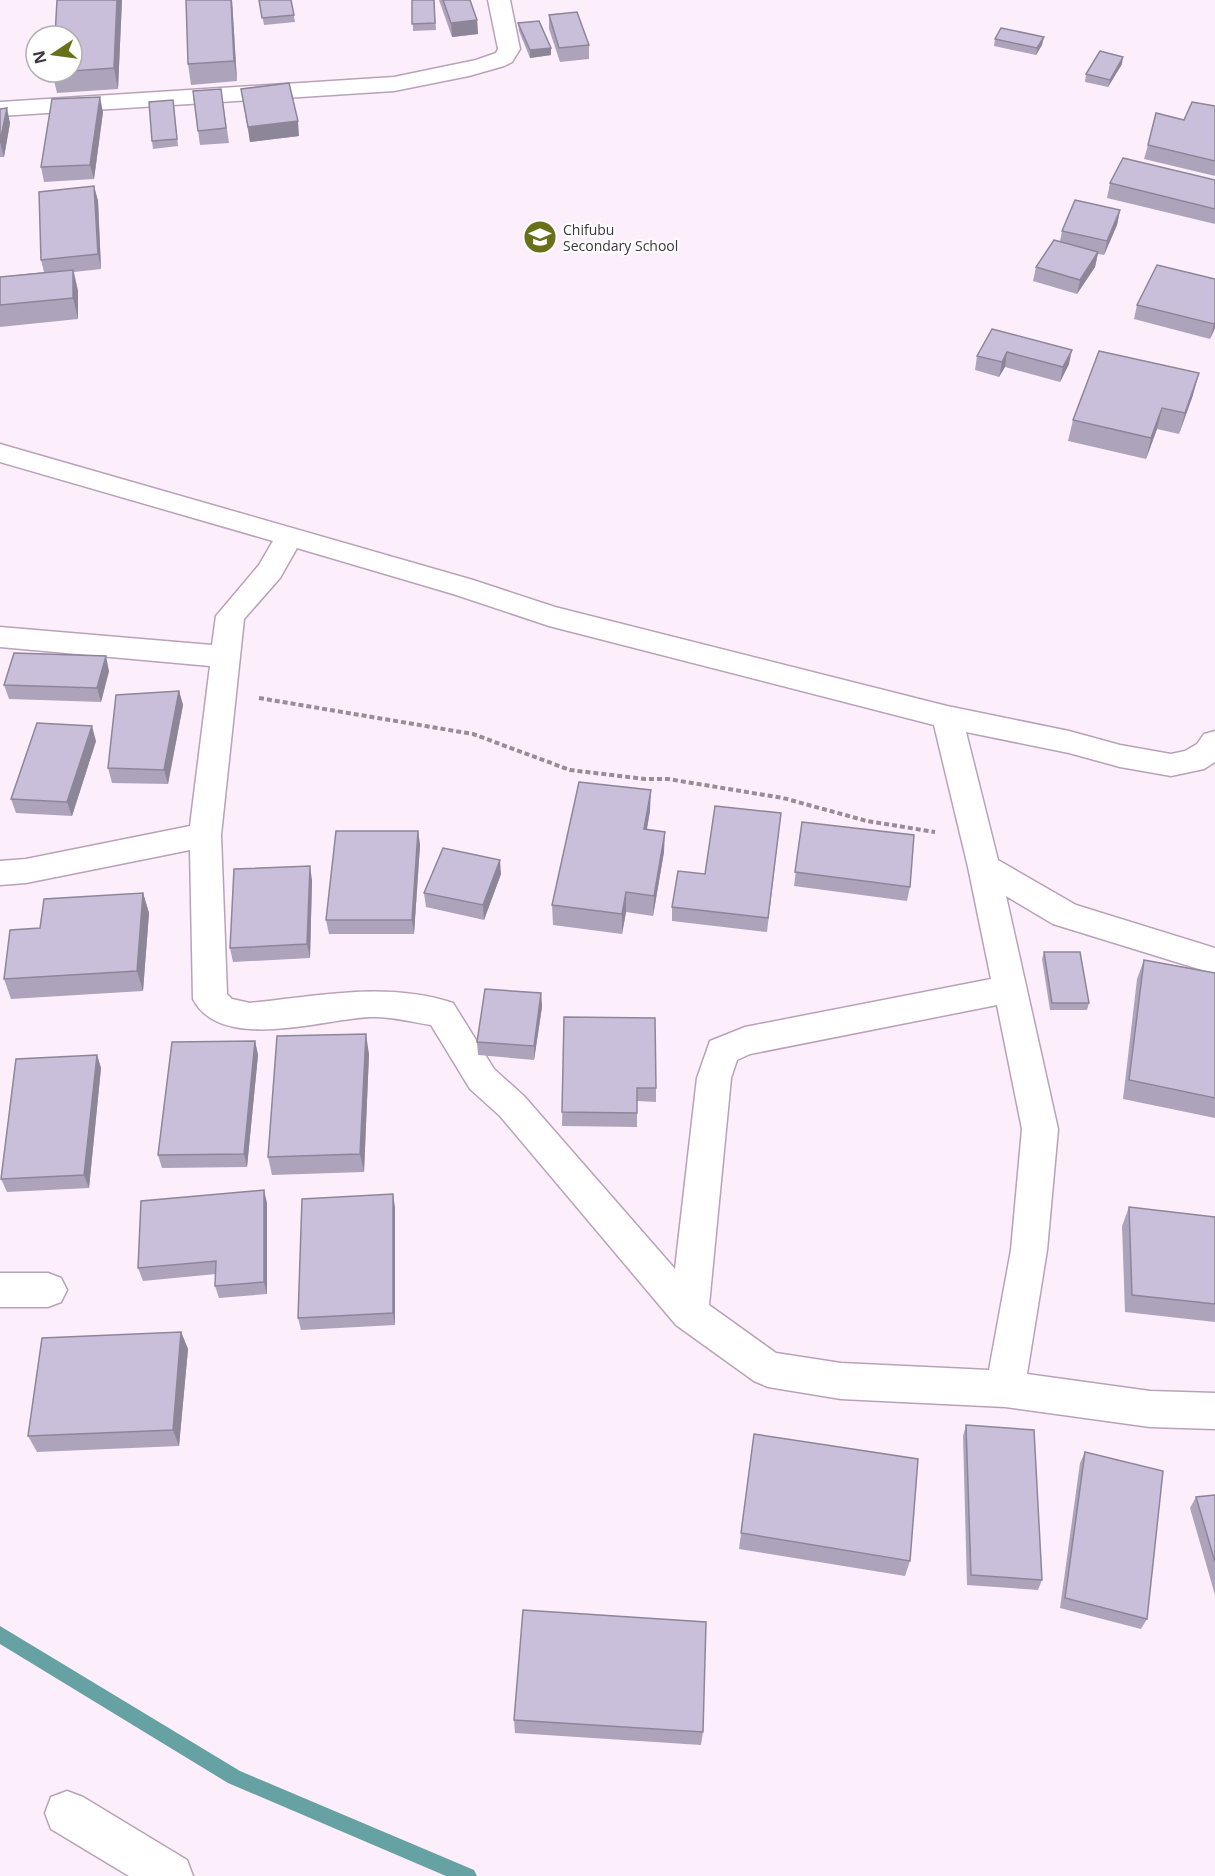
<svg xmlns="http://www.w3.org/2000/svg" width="1215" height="1876" font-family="'Open Sans',sans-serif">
	<rect width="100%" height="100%" fill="#fdeefc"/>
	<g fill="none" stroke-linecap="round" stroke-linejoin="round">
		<polygon fill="#66a2a4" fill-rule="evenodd" points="0,1626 240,1771 474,1870 477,1876 446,1876 228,1783 0,1644"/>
		<defs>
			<g id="minor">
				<polygon points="488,0 510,0 520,49 512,62 504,66 469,76 394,91 0,116 0,102 394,77 476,60 496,53 498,49"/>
				<path d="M0,444L473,580L555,607L947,706L1069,731L1120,745L1171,754L1185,751L1197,744L1204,734L1215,731V762L1204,769L1171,776L1120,767L1069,753L966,732L998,860L1076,905L1215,948V974L1053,924L1006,896L1058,1129L1047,1250L1027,1374L1150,1391L1215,1393V1429L1150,1427L1005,1407L841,1399L768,1387L754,1381L676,1325L500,1116L470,1089L431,1025C412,1022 390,1016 371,1017C322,1019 221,1053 193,999L190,850L26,883L0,885V861L26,859L190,826L210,666L0,647V627L212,645L216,616L259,565L273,541L0,462ZM297,548L453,594L549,626L934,725L968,867L991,979L745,1027L710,1041L697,1078L675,1269L524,1096L494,1069L453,1003C387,981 318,996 250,1003L232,999L227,994L221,835L244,619L280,578ZM997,1005L1022,1129L1011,1250L989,1370L841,1363L776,1353L709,1305L731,1078L737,1060L750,1054Z"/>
				<polygon points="0,1273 48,1273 61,1278 67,1290 61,1302 48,1307 0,1307"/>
				<polygon points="67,1791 83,1797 187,1860 193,1876 129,1876 51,1829 45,1813 51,1797"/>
			</g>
		</defs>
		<use href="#minor" stroke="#b9a2b9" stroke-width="3"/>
		<polyline stroke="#988c97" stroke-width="4" stroke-dasharray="5 3" stroke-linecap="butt" points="259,698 473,734 570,770 645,779 668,779 783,798 867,821 935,832"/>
		<use href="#minor" fill="#fff" fill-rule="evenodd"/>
	</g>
	<g fill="#ada4bc">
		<polygon points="122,0 118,89 57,93 52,72 72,72 72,36"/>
		<polygon points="232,0 237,81 191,85 188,64"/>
		<polygon points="259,0 291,0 295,22 264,25"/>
		<polygon points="412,0 434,0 436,30 413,31"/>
		<polygon points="439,0 470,0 477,20 478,34 452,37"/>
		<polygon points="549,15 589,45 589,59 560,62 549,29"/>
		<polygon points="518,23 551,55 530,58 519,31"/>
		<polygon points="995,39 1042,45 1036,55 994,46"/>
		<polygon points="1122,64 1108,87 1085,82 1086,74"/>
		<polygon points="221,89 229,143 200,145 198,131"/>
		<polygon points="241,89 299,136 250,142"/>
		<polygon points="1215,106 1215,176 1144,159 1148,145 1184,120"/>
		<polygon points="174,107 178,146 153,149 152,141"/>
		<polygon points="0,109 10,123 4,157 0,157"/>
		<polygon points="103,112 94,179 44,182 41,167"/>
		<polygon points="1215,180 1215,224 1107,198 1110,183"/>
		<polygon points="94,186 98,201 101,269 74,272 78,291 78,319 0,327 0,277 44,272 41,260"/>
		<polygon points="1120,210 1117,225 1104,255 1098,254 1095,267 1077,294 1033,281 1036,267 1060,241 1062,231"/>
		<polygon points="1215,279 1215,328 1210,339 1134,319 1137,305"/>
		<polygon points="992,329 1069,364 1060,382 1005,367 999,377 975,370 977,356"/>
		<polygon points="1193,395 1179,434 1157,429 1146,459 1068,441 1073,420"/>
		<polygon points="109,671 101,702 9,699 4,685"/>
		<polygon points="179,691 183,705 168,784 112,783 108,768"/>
		<polygon points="96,741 72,816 16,813 11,799"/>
		<polygon points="650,811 647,829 664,852 653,916 626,912 622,934 553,925 552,905"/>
		<polygon points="781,813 767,932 672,921 672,907"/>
		<polygon points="802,822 910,887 907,901 794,886"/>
		<polygon points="418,831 420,845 414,934 329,934 326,920"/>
		<polygon points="501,874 484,920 426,907 424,893"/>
		<polygon points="312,880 310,958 233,962 230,948"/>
		<polygon points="143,893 149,913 143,991 11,999 4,979 40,928"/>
		<polygon points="1044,952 1089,1003 1087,1010 1050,1010 1042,959"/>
		<polygon points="1144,960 1215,973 1215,1118 1123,1099 1137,979"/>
		<polygon points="541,993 542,1007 534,1060 478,1055 477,1042"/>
		<polygon points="564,1017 656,1088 656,1102 637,1101 637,1127 562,1126"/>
		<polygon points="255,1041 258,1055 247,1167 162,1168 158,1155"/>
		<polygon points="369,1054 364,1172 272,1175 268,1157"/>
		<polygon points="97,1055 101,1068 89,1188 7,1192 1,1179"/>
		<polygon points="267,1203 267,1294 219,1298 215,1286 216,1274 143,1281 138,1268"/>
		<polygon points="395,1207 395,1325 301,1330 298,1318"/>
		<polygon points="1129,1207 1215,1217 1215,1322 1125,1312 1122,1226"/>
		<polygon points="181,1332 188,1349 179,1446 37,1452 28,1436"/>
		<polygon points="966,1425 1042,1580 1038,1590 967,1585 963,1436"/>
		<polygon points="754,1434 910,1561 905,1576 739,1549"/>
		<polygon points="1085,1452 1147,1619 1141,1629 1060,1608 1080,1463"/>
		<polygon points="1215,1495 1215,1595 1190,1508 1196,1497"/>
		<polygon points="514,1720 703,1732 701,1745 515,1733"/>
	</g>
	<g fill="#8d8699">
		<polygon points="117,0 122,0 118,89 114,68"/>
		<polygon points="231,0 232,0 237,81 234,61"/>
		<polygon points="477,20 478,34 452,37 451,23"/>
		<polygon points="1044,37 1042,45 1036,55 1037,48"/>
		<polygon points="551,48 551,55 530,58 530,50"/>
		<polygon points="1123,57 1122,64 1108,87 1110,80"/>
		<polygon points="100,97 103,112 94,179 90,165"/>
		<polygon points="7,108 10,123 4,157 0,142"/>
		<polygon points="298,121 299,136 250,142 248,127"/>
		<polygon points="94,186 98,201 101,269 98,254"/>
		<polygon points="1120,210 1117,225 1104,255 1107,241"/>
		<polygon points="1098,252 1095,267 1077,294 1080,280"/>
		<polygon points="73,270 78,291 78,319 73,298"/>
		<polygon points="1215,322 1215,328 1210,339 1214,324"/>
		<polygon points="1072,350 1069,364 1060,382 1063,367"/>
		<polygon points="1007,352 1005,367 999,377 1002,362"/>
		<polygon points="1199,373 1193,395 1179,434 1185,413"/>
		<polygon points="1162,408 1157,429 1146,459 1151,438"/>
		<polygon points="106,656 109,671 101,702 97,688"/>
		<polygon points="179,691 183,705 168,784 164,770"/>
		<polygon points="92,726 96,741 72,816 67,802"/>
		<polygon points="651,790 650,811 643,849 644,829"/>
		<polygon points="418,831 420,845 414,934 412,920"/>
		<polygon points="665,832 664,852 653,916 654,896"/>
		<polygon points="500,860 501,874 484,920 483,905"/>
		<polygon points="310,866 312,880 310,958 307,944"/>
		<polygon points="626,892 626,912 622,934 622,914"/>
		<polygon points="143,893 149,913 143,991 137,971"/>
		<polygon points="541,993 542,1007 534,1060 534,1046"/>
		<polygon points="366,1034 369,1054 364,1172 360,1154"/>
		<polygon points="255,1041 258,1055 247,1167 244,1154"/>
		<polygon points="97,1055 101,1068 89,1188 84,1175"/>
		<polygon points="264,1190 267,1203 267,1294 264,1282"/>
		<polygon points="393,1194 395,1207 395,1325 393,1313"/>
		<polygon points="181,1332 188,1349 179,1446 173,1430"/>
	</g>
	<g fill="#c9bfdb" stroke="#8d8699" stroke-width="1.5">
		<polygon points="57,0 117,0 114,68 72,71 72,36 55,36"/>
		<polygon points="186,0 231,0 234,61 188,64"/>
		<polygon points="259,0 291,0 294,15 262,18"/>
		<polygon points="412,0 434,0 435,23 412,24"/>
		<polygon points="443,0 470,0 477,20 451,23"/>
		<polygon points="577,12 589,45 559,48 549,15"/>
		<polygon points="539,21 551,48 530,50 518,23"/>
		<polygon points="1001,28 1044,37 1037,48 995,39"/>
		<polygon points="1100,51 1123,57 1110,80 1086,74"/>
		<polygon points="289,83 298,121 248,127 241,89"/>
		<polygon points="221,89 226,128 198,131 193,91"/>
		<polygon points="100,97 90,165 41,167 52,99"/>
		<polygon points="173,100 177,139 152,141 149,102"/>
		<polygon points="1192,102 1215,106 1215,161 1148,145 1156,113 1184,120"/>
		<polygon points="7,108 0,142 0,109"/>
		<polygon points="1123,158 1215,180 1215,209 1110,183"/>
		<polygon points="94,186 98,254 41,260 39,192"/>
		<polygon points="1075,200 1120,210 1107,241 1062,231"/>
		<polygon points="1054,240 1098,252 1080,280 1036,267"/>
		<polygon points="1157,265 1215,279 1215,322 1214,324 1137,305"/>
		<polygon points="73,270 73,298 0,305 0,277"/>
		<polygon points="992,329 1072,350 1063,367 1007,352 1002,362 977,356"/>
		<polygon points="1099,351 1199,373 1185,413 1162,408 1151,438 1073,420"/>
		<polygon points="14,653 106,656 97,688 4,685"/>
		<polygon points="179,691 164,770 108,768 116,695"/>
		<polygon points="37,723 92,726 67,802 11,799"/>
		<polygon points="579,782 651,790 644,829 665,832 654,896 626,892 622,914 552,905"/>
		<polygon points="715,806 781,813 768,918 672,907 678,871 705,874"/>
		<polygon points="802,822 914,835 910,887 795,872"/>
		<polygon points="336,831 418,831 412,920 326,920"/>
		<polygon points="443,848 500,860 483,905 424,893"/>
		<polygon points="310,866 307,944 230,948 234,869"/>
		<polygon points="143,893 137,971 4,979 10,930 40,928 44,899"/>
		<polygon points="1044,952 1080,952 1089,1003 1052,1003"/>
		<polygon points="1144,960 1215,973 1215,1098 1129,1080"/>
		<polygon points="485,989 541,993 534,1046 477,1042"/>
		<polygon points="564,1017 655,1018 656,1088 637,1088 637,1113 562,1112"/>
		<polygon points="366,1034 360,1154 268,1157 277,1036"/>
		<polygon points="255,1041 244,1154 158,1155 172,1042"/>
		<polygon points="97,1055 84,1175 1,1179 16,1059"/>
		<polygon points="264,1190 264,1282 215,1286 216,1261 138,1268 141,1201"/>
		<polygon points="393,1194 393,1313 298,1318 302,1199"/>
		<polygon points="1129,1207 1215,1217 1215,1304 1132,1295"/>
		<polygon points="181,1332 173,1430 28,1436 42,1338"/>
		<polygon points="966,1425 1034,1430 1042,1580 971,1575"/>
		<polygon points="754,1434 918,1459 910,1561 741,1533"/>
		<polygon points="1085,1452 1163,1471 1147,1619 1065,1598"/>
		<polygon points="1215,1495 1215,1562 1196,1497"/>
		<polygon points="523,1610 706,1622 703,1732 514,1720"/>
	</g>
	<defs>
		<symbol id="school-disc" viewBox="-11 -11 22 22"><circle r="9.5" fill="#68711a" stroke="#fff"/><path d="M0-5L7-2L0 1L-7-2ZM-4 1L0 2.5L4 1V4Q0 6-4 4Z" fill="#fff"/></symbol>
	</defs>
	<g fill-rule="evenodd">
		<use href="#school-disc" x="521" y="218" width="38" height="38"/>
	</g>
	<g text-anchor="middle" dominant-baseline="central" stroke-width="4.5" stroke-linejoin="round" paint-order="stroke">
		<g font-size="14" fill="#3e353e" stroke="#fff" text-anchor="start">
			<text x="563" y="229">Chifubu<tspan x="563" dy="16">Secondary School</tspan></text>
		</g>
	</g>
	<g transform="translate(54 54) rotate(257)"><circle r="28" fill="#ffffff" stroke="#b2aeb2" stroke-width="1.5"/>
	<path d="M0-4.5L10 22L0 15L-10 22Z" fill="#68711a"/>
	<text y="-9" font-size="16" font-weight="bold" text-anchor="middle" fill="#3e353e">N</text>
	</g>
</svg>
